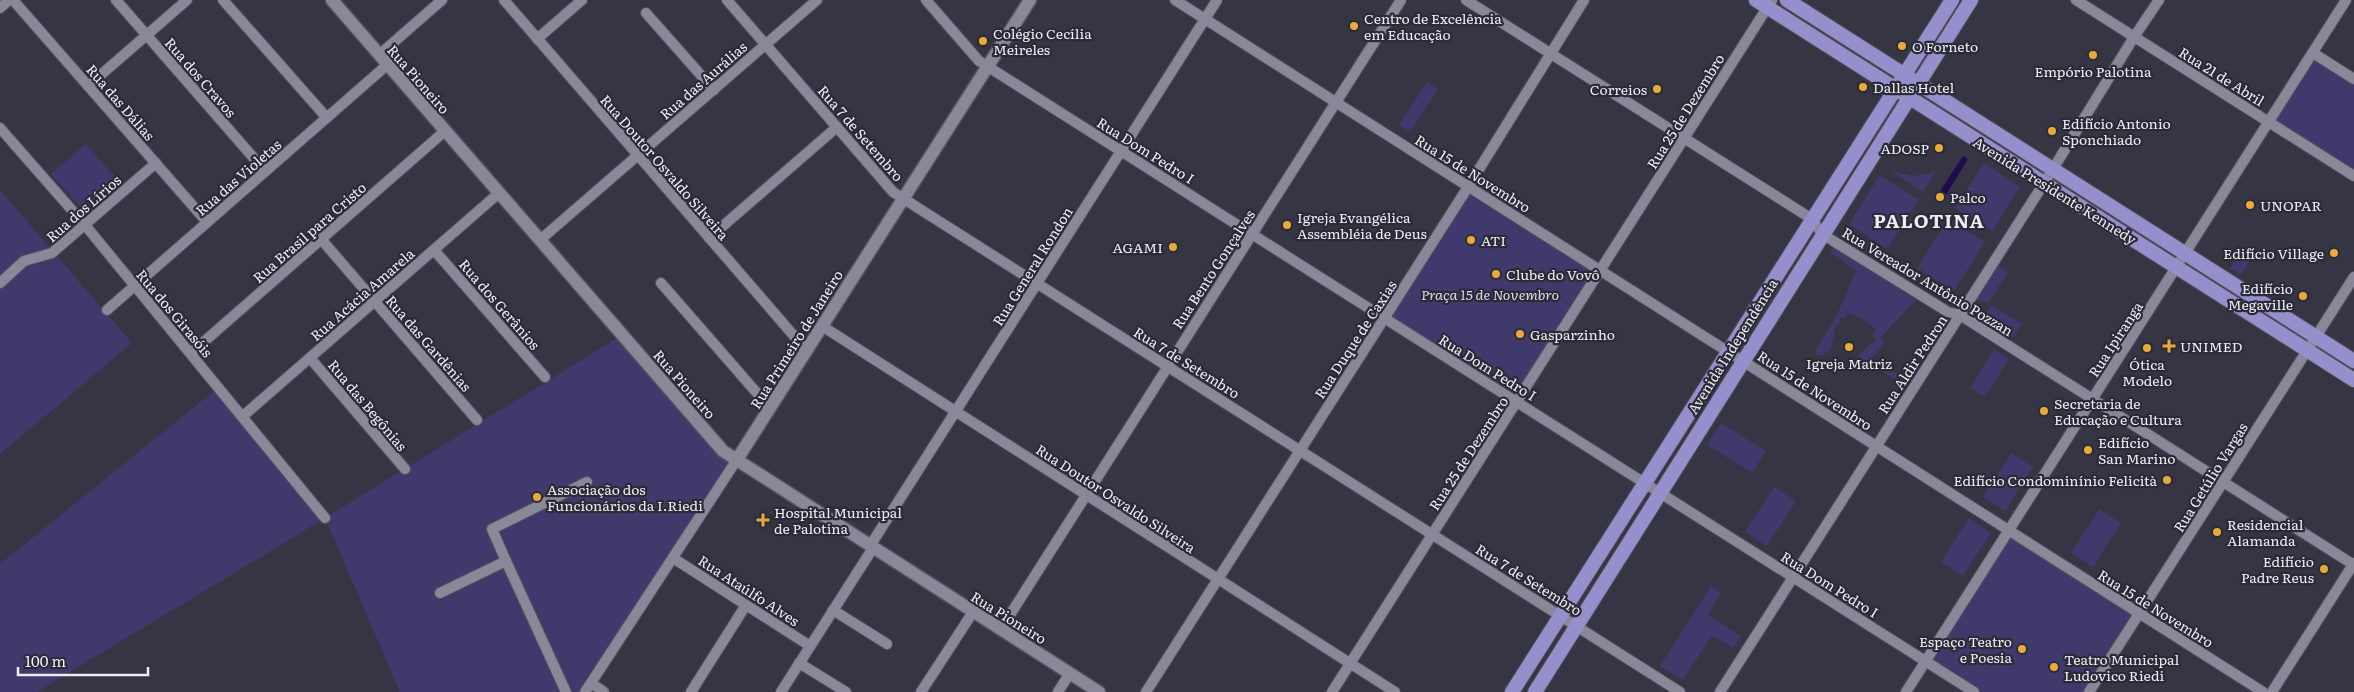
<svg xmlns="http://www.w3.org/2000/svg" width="2354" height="692" font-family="Literata,serif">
	<rect width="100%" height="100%" fill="#353543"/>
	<g fill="#403a6c">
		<polygon points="2313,53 2354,79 2354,176 2269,122"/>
		<polygon points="1427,82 1438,89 1410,132 1399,125"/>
		<polygon points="86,144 122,185 87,215 51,174"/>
		<polygon points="1984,163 2020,187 1992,231 1955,208"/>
		<polygon points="1891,171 1913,176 1936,172 1923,192"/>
		<polygon points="1880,175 1919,200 1887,249 1849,224"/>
		<polygon points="1468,187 1600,270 1517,402 1385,318"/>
		<polygon points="0,190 132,343 0,454"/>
		<polygon points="1948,219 1985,242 1954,291 1917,268"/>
		<path d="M1833,247L1916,300L1880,338L1885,343L1872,358L1904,378L1901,383L1867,362L1864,367L1861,365L1851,366V362L1872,343L1877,342L1872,334L1876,331C1869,321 1859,316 1847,313L1846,318L1839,317L1840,323L1836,325L1831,349L1821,356L1814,353L1836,317L1856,271L1830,252Z"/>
		<polygon points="2239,254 2250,260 2241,275 2230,268"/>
		<polygon points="1998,265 2008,272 1989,302 1975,300"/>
		<polygon points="1992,305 2022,324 2013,339 1982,320"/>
		<polygon points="622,335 736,461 585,692 400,692 325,518 37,692 0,692 0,564 219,387 325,518"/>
		<polygon points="1994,349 2009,359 1985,397 1970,388"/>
		<polygon points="1721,423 1766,451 1752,473 1707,445"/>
		<polygon points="2011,453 2033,467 2005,511 1983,497"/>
		<polygon points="1774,487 1796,501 1767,546 1745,532"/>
		<polygon points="2099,509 2121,523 2093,567 2071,553"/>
		<polygon points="1969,518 1991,533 1963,576 1941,562"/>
		<polygon points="2009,530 2139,613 2089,692 1974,692 1926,661"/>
		<polygon points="1711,586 1721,593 1708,615 1741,636 1733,648 1712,635 1683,680 1660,666"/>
	</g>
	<polygon fill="#1e0c4d" points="1963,156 1968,159 1946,195 1940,191"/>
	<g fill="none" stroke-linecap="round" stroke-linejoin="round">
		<defs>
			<g id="minor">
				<polyline points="13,0 207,222"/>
				<polyline points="116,0 265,171"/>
				<polyline points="223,0 327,118"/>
				<polyline points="504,0 807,351"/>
				<polyline points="727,0 893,192 1680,692"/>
				<polyline points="926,0 979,61 1974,692"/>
				<polyline points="1175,0 2263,692"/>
				<polyline points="1466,0 1812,219 1822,234 1948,312 1960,315 2354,565"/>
				<polyline points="2076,0 2354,176"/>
				<polyline points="0,8 9,0"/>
				<polyline points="646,13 714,90"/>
				<polyline points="537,39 582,0"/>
				<polyline points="2313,53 2354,79"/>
				<polyline points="379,55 442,0"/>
				<polyline points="88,86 187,0"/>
				<polyline points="0,128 85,225 325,518"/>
				<polyline points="709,238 837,127"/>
				<polyline points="321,239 477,420"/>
				<polyline points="540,240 817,0"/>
				<polyline points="434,250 545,377"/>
				<polyline points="0,283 24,261 52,253 156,163"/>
				<polyline points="661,283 770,408"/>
				<polyline points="107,310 387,65"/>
				<polyline points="822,326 1395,692"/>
				<polyline points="191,353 445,131"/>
				<polyline points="310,358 405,469"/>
				<polyline points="243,416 499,193"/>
				<polyline points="870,546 1217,0"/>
				<polyline points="673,558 810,646"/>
				<polyline points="506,561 492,529 587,482"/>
				<polyline points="440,593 506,561 566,692"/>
				<polyline points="833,610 887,644"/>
				<polyline points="1001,629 1401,0"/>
				<polyline points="799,663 846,692"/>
				<polyline points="591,683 604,692"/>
				<polyline points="585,692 736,461"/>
				<polyline points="691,692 746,605"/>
				<polyline points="781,692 873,548"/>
				<polyline points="921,692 973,612"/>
				<polyline points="1058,692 1070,673"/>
				<polyline points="1146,692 1468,187 1584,0"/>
				<polyline points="1332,692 1772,0"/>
				<polyline points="1720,692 2053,169 2134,37 2159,0"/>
				<polyline points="1906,692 2346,0"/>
				<polyline points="2089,692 2354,277"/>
				<polyline points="2272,692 2354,563"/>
			</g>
			<g id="tertiary">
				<polyline points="332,0 723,451 1099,692"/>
				<polyline points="736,461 1030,0"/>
			</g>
			<g id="primary">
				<polyline points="1756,0 2354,380"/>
				<polyline points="1787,0 2354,361"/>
				<polyline points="1512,692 1952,0"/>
				<polyline points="1535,692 1971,0"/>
			</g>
		</defs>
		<use href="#minor" stroke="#53525e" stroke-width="12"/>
		<use href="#tertiary" stroke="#53525e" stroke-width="15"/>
		<use href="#primary" stroke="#53525e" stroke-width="16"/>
		<use href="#minor" stroke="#888898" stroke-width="10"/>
		<use href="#tertiary" stroke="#888898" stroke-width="12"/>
		<use href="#primary" stroke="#9590cc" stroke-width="14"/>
	</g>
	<g fill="#eaaa39" stroke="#2b2b38" stroke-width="2">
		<circle cx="1354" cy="26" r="5"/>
		<circle cx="983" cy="41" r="5"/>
		<circle cx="1902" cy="46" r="5"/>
		<circle cx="2093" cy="55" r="5"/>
		<circle cx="1863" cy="87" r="5"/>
		<circle cx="1657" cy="89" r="5"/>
		<circle cx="2052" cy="131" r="5"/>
		<circle cx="1939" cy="148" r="5"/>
		<circle cx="1940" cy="197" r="5"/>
		<circle cx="2250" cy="205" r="5"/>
		<circle cx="1287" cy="225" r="5"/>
		<circle cx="1471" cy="240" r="5"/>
		<circle cx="1173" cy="247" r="5"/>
		<circle cx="2334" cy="253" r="5"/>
		<circle cx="1496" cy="274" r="5"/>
		<circle cx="2303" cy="296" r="5"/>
		<circle cx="1520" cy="334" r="5"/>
		<path d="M2166.5 338.5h5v5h5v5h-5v5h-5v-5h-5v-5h5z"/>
		<circle cx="1849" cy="347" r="5"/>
		<circle cx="2147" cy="348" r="5"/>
		<circle cx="2044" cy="411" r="5"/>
		<circle cx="2088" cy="450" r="5"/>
		<circle cx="2167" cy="480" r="5"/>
		<circle cx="537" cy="497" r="5"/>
		<path d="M760.5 512.5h5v5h5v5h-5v5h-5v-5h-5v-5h5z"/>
		<circle cx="2217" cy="532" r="5"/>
		<circle cx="2324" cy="569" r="5"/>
		<circle cx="2022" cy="649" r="5"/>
		<circle cx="2054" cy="667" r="5"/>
	</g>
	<g text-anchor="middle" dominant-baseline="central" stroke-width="4.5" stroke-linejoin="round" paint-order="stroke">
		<g font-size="14" fill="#ececf5" stroke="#2b2b38" text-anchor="start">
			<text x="1364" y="18">Centro de Excelência<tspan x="1364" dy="16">em Educação</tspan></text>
			<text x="993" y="33">Colégio Cecília<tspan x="993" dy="16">Meireles</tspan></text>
			<text x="1912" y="46">O Forneto</text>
			<text x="2093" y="71" text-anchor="middle">Empório Palotina</text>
			<text x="1873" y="87">Dallas Hotel</text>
			<text x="1647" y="89" text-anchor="end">Correios</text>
			<text x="2062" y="123">Edifício Antonio<tspan x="2062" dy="16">Sponchiado</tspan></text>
			<text x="1929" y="148" text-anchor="end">ADOSP</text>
			<text x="1950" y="197">Palco</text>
			<text x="2260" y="205">UNOPAR</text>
			<text x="1297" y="217">Igreja Evangélica<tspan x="1297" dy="16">Assembléia de Deus</tspan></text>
			<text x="1481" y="240">ATI</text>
			<text x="1163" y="247" text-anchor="end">AGAMI</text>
			<text x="2324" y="253" text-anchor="end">Edifício Village</text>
			<text x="1506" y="274">Clube do Vovô</text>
			<text x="2293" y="288" text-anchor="end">Edifício<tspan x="2293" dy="16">Megaville</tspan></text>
			<text x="1530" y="334">Gasparzinho</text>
			<text x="2180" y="346">UNIMED</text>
			<text x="1849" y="363" text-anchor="middle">Igreja Matriz</text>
			<text x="2147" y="364" text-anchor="middle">Ótica<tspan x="2147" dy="16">Modelo</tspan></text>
			<text x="2054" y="403">Secretaria de<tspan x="2054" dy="16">Educação e Cultura</tspan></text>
			<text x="2098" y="442">Edifício<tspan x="2098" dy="16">San Marino</tspan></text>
			<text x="2157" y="480" text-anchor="end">Edifício Condominínio Felicità</text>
			<text x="547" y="489">Associação dos<tspan x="547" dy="16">Funcionários da I.Riedi</tspan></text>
			<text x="774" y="512">Hospital Municipal<tspan x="774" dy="16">de Palotina</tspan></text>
			<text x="2227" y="524">Residencial<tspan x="2227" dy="16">Alamanda</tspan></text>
			<text x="2314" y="561" text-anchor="end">Edifício<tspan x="2314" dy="16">Padre Reus</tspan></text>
			<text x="2012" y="641" text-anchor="end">Espaço Teatro<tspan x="2012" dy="16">e Poesia</tspan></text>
			<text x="2064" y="659">Teatro Municipal<tspan x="2064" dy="16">Ludovico Riedi</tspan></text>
		</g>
		<g font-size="14" fill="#ececf5" stroke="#2b2b38">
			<text transform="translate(2222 76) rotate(32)">Rua 21 de Abril</text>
			<text transform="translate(201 77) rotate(49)">Rua dos Cravos</text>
			<text transform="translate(419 79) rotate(49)">Rua Pioneiro</text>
			<text transform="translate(703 80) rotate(-41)">Rua das Aurálias</text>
			<text transform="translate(121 102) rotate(49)">Rua das Dálias</text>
			<text transform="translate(1685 111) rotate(-58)">Rua 25 de Dezembro</text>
			<text transform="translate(861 133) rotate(49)">Rua 7 de Setembro</text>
			<text transform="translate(1146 150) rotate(32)">Rua Dom Pedro I</text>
			<text transform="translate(665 167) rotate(49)">Rua Doutor Osvaldo Silveira</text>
			<text transform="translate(1473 173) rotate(32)">Rua 15 de Novembro</text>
			<text transform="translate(238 177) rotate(-41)">Rua das Violetas</text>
			<text transform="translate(2055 190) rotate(32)">Avenida Presidente Kennedy</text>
			<text transform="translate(83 208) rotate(-41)">Rua dos Lírios</text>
			<text transform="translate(309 232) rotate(-41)">Rua Brasil para Cristo</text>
			<text transform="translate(1032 266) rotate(-58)">Rua General Rondon</text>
			<text transform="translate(1213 269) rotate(-57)">Rua Bento Gonçalves</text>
			<text transform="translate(1928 281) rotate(31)">Rua Vereador Antônio Pozzan</text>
			<text transform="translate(362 294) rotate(-41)">Rua Acácia Amarela</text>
			<text transform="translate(500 304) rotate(49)">Rua dos Gerânios</text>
			<text transform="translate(175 313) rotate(50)">Rua dos Girasóis</text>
			<text transform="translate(796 339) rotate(-58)">Rua Primeiro de Janeiro</text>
			<text transform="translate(1355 339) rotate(-57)">Rua Duque de Caxias</text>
			<text transform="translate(2115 339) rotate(-57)">Rua Ipiranga</text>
			<text transform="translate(429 343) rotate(49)">Rua das Gardênias</text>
			<text transform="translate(1732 346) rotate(-58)">Avenida Independência</text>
			<text transform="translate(1187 362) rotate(32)">Rua 7 de Setembro</text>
			<text transform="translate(1912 364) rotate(-57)">Rua Aldir Pedron</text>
			<text transform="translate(1488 367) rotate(32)">Rua Dom Pedro I</text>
			<text transform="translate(685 384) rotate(49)">Rua Pioneiro</text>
			<text transform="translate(1815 390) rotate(33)">Rua 15 de Novembro</text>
			<text transform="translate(368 405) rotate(50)">Rua das Begônias</text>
			<text transform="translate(1468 453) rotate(-57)">Rua 25 de Dezembro</text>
			<text transform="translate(2210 477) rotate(-58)">Rua Getúlio Vargas</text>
			<text transform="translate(1116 498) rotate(33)">Rua Doutor Osvaldo Silveira</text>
			<text transform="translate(1529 579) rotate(32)">Rua 7 de Setembro</text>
			<text transform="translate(1830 584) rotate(32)">Rua Dom Pedro I</text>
			<text transform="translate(749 590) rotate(33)">Rua Ataúlfo Alves</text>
			<text transform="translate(2156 608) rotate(32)">Rua 15 de Novembro</text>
			<text transform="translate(1009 617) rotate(32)">Rua Pioneiro</text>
		</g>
		<g font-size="14" font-style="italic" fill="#dbdaef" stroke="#2b2b38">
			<text x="1490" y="294">Praça 15 de Novembro</text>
		</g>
		<g font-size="19" font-weight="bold" letter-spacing="1" fill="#ececf5" stroke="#2b2b38">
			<text x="1929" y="220">PALOTINA</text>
		</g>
	</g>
	<path d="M18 667v8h130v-8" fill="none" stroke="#ececf5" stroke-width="2.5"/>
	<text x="25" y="667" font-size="15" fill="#ececf5" stroke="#2b2b38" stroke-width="4" paint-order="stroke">100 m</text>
</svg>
